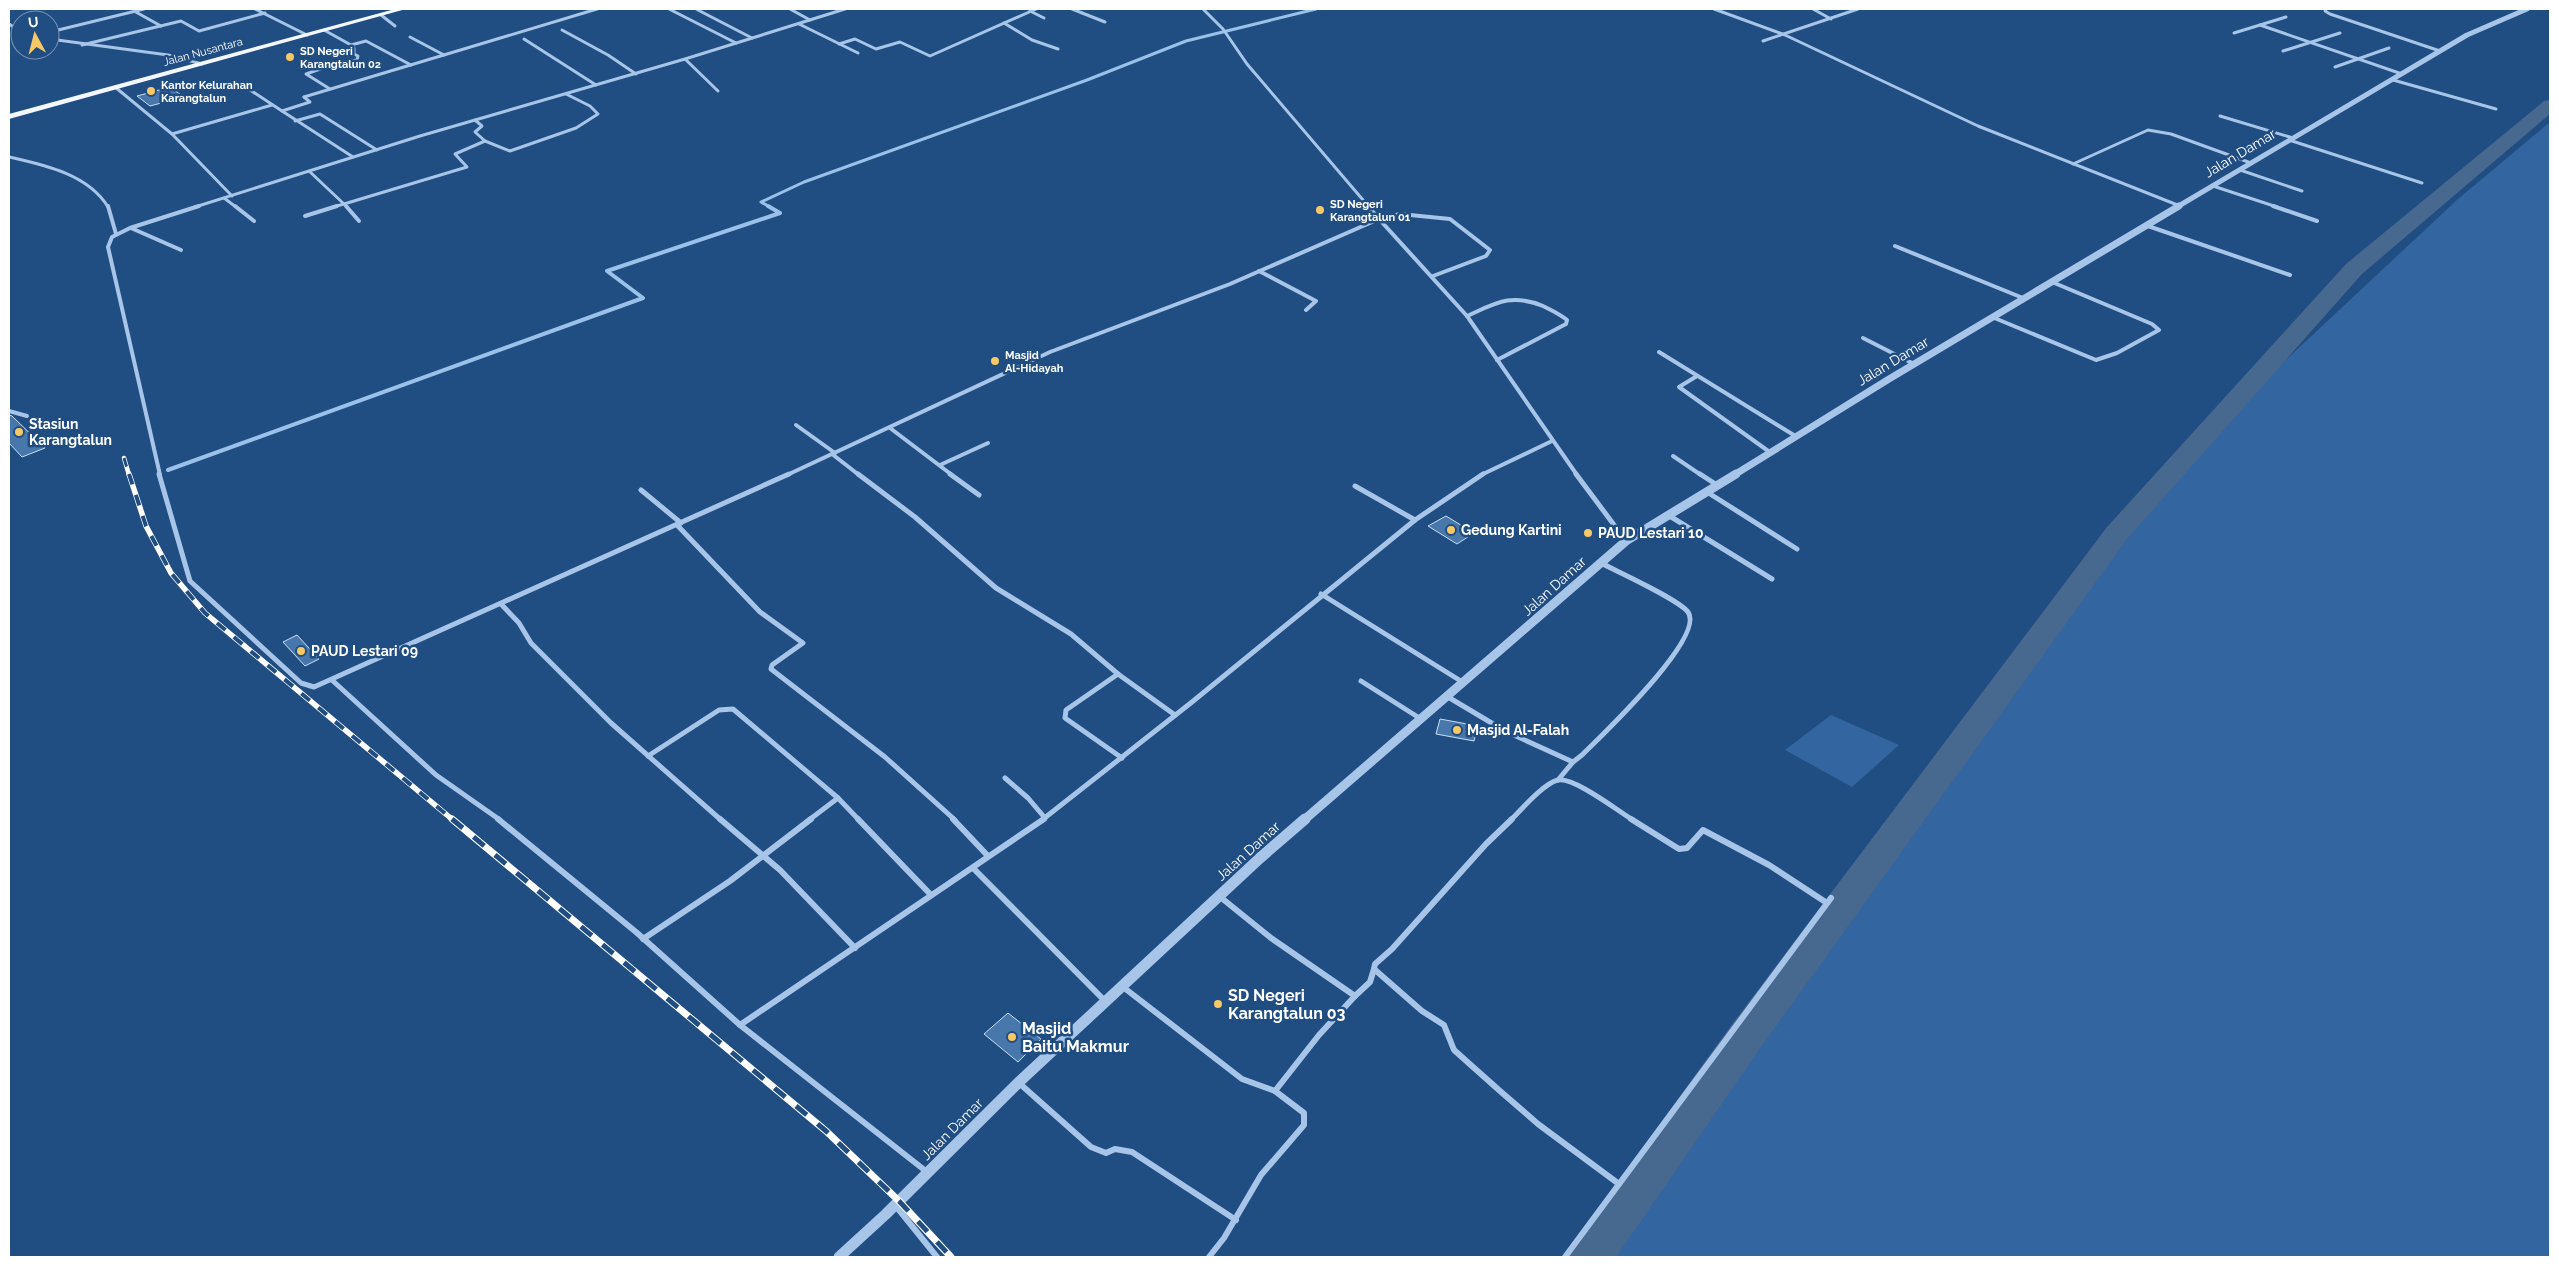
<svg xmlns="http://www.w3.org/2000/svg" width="2559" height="1266" font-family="Raleway,sans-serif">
	<rect width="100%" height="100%" fill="#204d82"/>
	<g fill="#3366a0">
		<polygon points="2550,122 2550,1257 1597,1257 2199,441 2458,199"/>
		<polygon points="1831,715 1899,745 1852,787 1785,750"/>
	</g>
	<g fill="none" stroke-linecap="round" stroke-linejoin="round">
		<polyline stroke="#99c1ea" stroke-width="3" points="770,207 761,202 804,182 1087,80 1186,41 1316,9"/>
		<polyline stroke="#99c1ea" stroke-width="4" points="168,470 643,298 607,271 780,213 768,206"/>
		<polygon fill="#47688f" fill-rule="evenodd" points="2550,100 2550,114 2362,274 2127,539 1761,1047 1616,1257 1568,1257 1574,1242 1733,1023 2107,527 2346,264 2544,101"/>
	</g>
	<g fill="#4877ab" stroke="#cadff6">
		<polygon points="170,87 184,97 150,106 137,96"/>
		<polygon points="9,415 12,416 45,448 22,457 9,443"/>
		<polygon points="1446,516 1474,533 1457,544 1428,526"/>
		<polygon points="297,635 319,659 305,666 283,642"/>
		<polygon points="1440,719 1478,726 1474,741 1436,734"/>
		<polygon points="1008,1013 1041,1039 1018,1062 984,1034"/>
	</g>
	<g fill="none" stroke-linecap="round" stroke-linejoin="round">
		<g stroke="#a6c5e8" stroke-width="3">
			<polyline points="255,9 307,35"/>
			<polyline points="669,9 736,43"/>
			<polyline points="696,9 752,38"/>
			<polyline points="790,9 810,20"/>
			<polyline points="1072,9 1105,22"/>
			<polyline points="1203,9 1223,29 1247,64 1369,207"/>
			<polyline points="1714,9 1785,35 1978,126 2180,206"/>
			<polyline points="1813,9 1831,19"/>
			<polyline points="2326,9 2325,11 2330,14 2440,51"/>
			<polyline points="134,11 161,26"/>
			<polyline points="1030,11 1044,18"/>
			<polyline points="381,15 395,26"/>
			<polyline points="1004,23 1032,40 1058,49"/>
			<polyline points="9,24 20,31"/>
			<polyline points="799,24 858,53"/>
			<polyline points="2260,25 2402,74"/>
			<polyline points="324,30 351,45 366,41 411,65"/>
			<polyline points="562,30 608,55 636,74"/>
			<polyline points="50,32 144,9"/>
			<polyline points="2234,33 2286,17"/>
			<polyline points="410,37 444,55"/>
			<polyline points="50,39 168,55 202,64"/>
			<polyline points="524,39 596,85"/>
			<polyline points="1763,41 1858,9"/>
			<polyline points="839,44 855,39 876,49 900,42 930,56 1036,9"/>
			<polyline points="82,45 181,21 199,31 265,13"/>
			<polyline points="2283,51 2340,33"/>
			<polyline points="685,59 718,91"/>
			<polyline points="2335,67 2389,48"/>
			<polyline points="2393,80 2496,109"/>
			<polyline points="202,81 233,89 244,86 282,111"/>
			<polyline points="115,87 172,134 232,196"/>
			<polyline points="330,89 306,74 337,63 357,60 358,56 354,54 354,48 351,45"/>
			<polyline points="304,97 597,9"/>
			<polyline points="304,97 310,102 282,111 353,157"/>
			<polyline points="2220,116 2293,138"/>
			<polyline points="295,121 320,114 377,150"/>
			<polyline points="172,134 272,105"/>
			<polyline points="2289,140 2422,183"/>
			<polyline points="485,141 510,151 576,128 598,114 590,106 566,94"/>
			<path d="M9,157C44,165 88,174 108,207"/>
			<polyline points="2073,164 2148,130 2171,134 2251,163"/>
			<polyline points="2240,170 2302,191"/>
			<polyline points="309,171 344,204 467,167 455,154 485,141 475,132 482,126 475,120"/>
			<polyline points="2213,186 2277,207"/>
			<polyline points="224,198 236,207"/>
			<polyline points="195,207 420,136 685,59 845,9"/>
			<polyline points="333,207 344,204 347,207"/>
		</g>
		<g stroke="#a6c5e8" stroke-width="4">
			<polyline points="108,206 116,234"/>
			<polyline points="235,206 254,221"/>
			<polyline points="346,206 359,221"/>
			<polyline points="1368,206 1379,219 1400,214 1450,219 1490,250 1486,256 1433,276"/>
			<polyline points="2273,206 2317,221"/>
			<polyline points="305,216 337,206"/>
			<polyline points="2148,226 2290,275"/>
			<polyline points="131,228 181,250"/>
			<polyline points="1895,246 2023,298"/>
			<polyline points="1259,271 1316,301 1306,310"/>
			<path d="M1467,316C1496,303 1511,293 1543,306C1551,310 1560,314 1567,320L1566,324L1497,360"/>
			<polyline points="1992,317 2096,360 2117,353 2159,330 2152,324 2052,282"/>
			<polyline points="1863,338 1914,364"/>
			<polyline points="1659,352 1797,437"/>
			<polyline points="1697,376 1679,387 1771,453"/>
			<polyline points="9,411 27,416"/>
			<polyline points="796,425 835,453"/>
			<polyline points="890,428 952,475"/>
			<polyline points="832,454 859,475"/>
			<polyline points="1673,456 1701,475"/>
			<polyline points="940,465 988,443"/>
			<polyline points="160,475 108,247 112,237 130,228 199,206"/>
			<polyline points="787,475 1050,352 1230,284 1379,219 1467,316 1577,475"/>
			<polyline points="1481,475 1552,441"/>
		</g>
		<g stroke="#a6c5e8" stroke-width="5">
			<polyline points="159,474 190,581 301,683 314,687 789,474"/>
			<polyline points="858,474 915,517 996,588 1071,634 1118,674 1066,710 1065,718 1122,758"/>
			<polyline points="950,474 979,495"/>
			<polyline points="1576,474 1626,541"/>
			<polyline points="1700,474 1717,485"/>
			<polyline points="1355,486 1415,520"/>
			<polyline points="641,490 681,523"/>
			<polyline points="1707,492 1797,549"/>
			<polyline points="1668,515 1772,579"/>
			<polyline points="677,525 760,612 803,643 772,665 771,669 885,757 955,820"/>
			<polyline points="1321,594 1464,683"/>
			<polyline points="501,604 519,623 531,643 611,723 721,820"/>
			<polyline points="1118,674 1175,715"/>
			<polyline points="333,681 436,775 500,820"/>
			<polyline points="1361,681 1421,719"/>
			<path d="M1448,697L1505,731L1573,762L1582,755C1601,736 1706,637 1688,612C1678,599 1618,572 1601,563"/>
			<polyline points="648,756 719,710 733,709 838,798 859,820"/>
			<polyline points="1005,778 1028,798 1045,818"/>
			<polyline points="1558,780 1573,762"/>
			<polyline points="809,820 838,798"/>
			<polyline points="1042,820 1192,702 1415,520 1483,474"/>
			<path d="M1511,820C1521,810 1544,783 1558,780C1574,777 1618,811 1633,820"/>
		</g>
		<g stroke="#a6c5e8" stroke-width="6">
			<polyline points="498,819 636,932 740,1025 927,1172"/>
			<polyline points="720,819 780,870 855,948"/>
			<polyline points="858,819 931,895"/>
			<polyline points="953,819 988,856"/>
			<polyline points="1512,819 1486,844 1392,949 1375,964 1374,969 1422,1011 1444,1025 1454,1050 1500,1091 1538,1124 1619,1184"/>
			<polyline points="1631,819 1679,849 1687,848 1703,830 1769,865 1827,903"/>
			<polyline points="973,868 1106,1002"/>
			<polyline points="1219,896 1271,938 1355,996 1319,1035 1275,1091"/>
			<polyline points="643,939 730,881 811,819"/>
			<polyline points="1123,987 1242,1079 1275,1091 1304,1113 1304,1125 1261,1175 1224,1238 1209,1257"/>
			<polyline points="1355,996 1370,982 1374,969"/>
			<polyline points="740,1025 1044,819"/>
			<polyline points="1019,1083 1091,1147 1106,1153 1115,1149 1132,1152 1236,1220"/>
			<polyline points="895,1205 937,1257"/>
			<polyline points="1565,1257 1831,898"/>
		</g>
		<polyline stroke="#a6c5e8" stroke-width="5" points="2177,207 2467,35 2527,9"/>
		<polyline stroke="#a6c5e8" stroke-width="7" points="1734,475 1889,379 2179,206"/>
		<polyline stroke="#a6c5e8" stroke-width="9" points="1304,820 1626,541 1736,474"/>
		<polyline stroke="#a6c5e8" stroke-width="11" points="839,1257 886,1214 1019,1082 1260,858 1305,819"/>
		<polygon fill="#f4f8fe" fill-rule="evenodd" points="395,9 406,9 9,119 9,114"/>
		<defs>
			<polyline id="rail-far2" points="124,458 129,475"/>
			<polyline id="rail-far1" points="129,474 146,526 171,573 205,613 453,820"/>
			<polyline id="rail" points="452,819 826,1131 899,1201 951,1257"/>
		</defs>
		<use href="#rail-far2" stroke="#fff" stroke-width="4.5"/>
		<use href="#rail-far1" stroke="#fff" stroke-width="5.5"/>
		<use href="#rail" stroke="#fff" stroke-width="7"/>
		<use href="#rail-far2" stroke="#204d82" stroke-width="3" stroke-dasharray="9" stroke-linecap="butt"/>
		<use href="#rail-far1" stroke="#204d82" stroke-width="4" stroke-dasharray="11" stroke-linecap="butt"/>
		<use href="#rail" stroke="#204d82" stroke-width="5" stroke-dasharray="14" stroke-linecap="butt"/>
	</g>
	<g fill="#f6c966" stroke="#204d82" stroke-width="2">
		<circle cx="290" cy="57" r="5"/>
		<circle cx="151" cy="91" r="5"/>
		<circle cx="1320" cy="210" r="5"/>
		<circle cx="995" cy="361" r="5"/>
		<circle cx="19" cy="432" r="5"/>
		<circle cx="1451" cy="530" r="5"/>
		<circle cx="1588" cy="533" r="5"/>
		<circle cx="301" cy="651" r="5"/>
		<circle cx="1457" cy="730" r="5"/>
		<circle cx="1218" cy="1004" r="5"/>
		<circle cx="1012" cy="1037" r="5"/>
	</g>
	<g text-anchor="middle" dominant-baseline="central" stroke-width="5" stroke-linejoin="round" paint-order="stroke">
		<g font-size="11" font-weight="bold" fill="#fff" stroke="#204d82" text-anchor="start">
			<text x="300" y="51">SD Negeri<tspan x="300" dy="13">Karangtalun 02</tspan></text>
			<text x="161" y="85">Kantor Kelurahan<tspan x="161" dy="13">Karangtalun</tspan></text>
			<text x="1330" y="204">SD Negeri<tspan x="1330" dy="13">Karangtalun 01</tspan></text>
			<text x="1005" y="355">Masjid<tspan x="1005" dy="13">Al-Hidayah</tspan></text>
		</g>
		<g font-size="11" fill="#fff" stroke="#204d82">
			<text transform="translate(203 52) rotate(-15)">Jalan Nusantara</text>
		</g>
		<g font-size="14" fill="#fff" stroke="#204d82">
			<text transform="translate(2240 153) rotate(-31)">Jalan Damar</text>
			<text transform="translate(1893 361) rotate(-31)">Jalan Damar</text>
			<text transform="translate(1554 586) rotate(-42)">Jalan Damar</text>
			<text transform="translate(1248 851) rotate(-42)">Jalan Damar</text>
			<text transform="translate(952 1129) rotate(-45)">Jalan Damar</text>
		</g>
		<g font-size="14" font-weight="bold" fill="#fff" stroke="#204d82" text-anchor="start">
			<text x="29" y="424">Stasiun<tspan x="29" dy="16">Karangtalun</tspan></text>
			<text x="1461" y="530">Gedung Kartini</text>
			<text x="1598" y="533">PAUD Lestari 10</text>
			<text x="311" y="651">PAUD Lestari 09</text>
			<text x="1467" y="730">Masjid Al-Falah</text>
		</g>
		<g font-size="16" font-weight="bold" fill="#fff" stroke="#204d82" text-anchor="start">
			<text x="1228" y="995">SD Negeri<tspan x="1228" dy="18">Karangtalun 03</tspan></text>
			<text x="1022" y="1028">Masjid<tspan x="1022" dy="18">Baitu Makmur</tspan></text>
		</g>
	</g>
	<rect width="2559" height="1266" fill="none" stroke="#ffffff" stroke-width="20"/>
	<g transform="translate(35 35) rotate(353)"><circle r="24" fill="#204d82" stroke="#7994b4"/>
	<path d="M0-4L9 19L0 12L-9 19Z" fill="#f6c966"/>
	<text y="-8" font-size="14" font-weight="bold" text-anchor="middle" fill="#ffffff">U</text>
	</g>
</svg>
